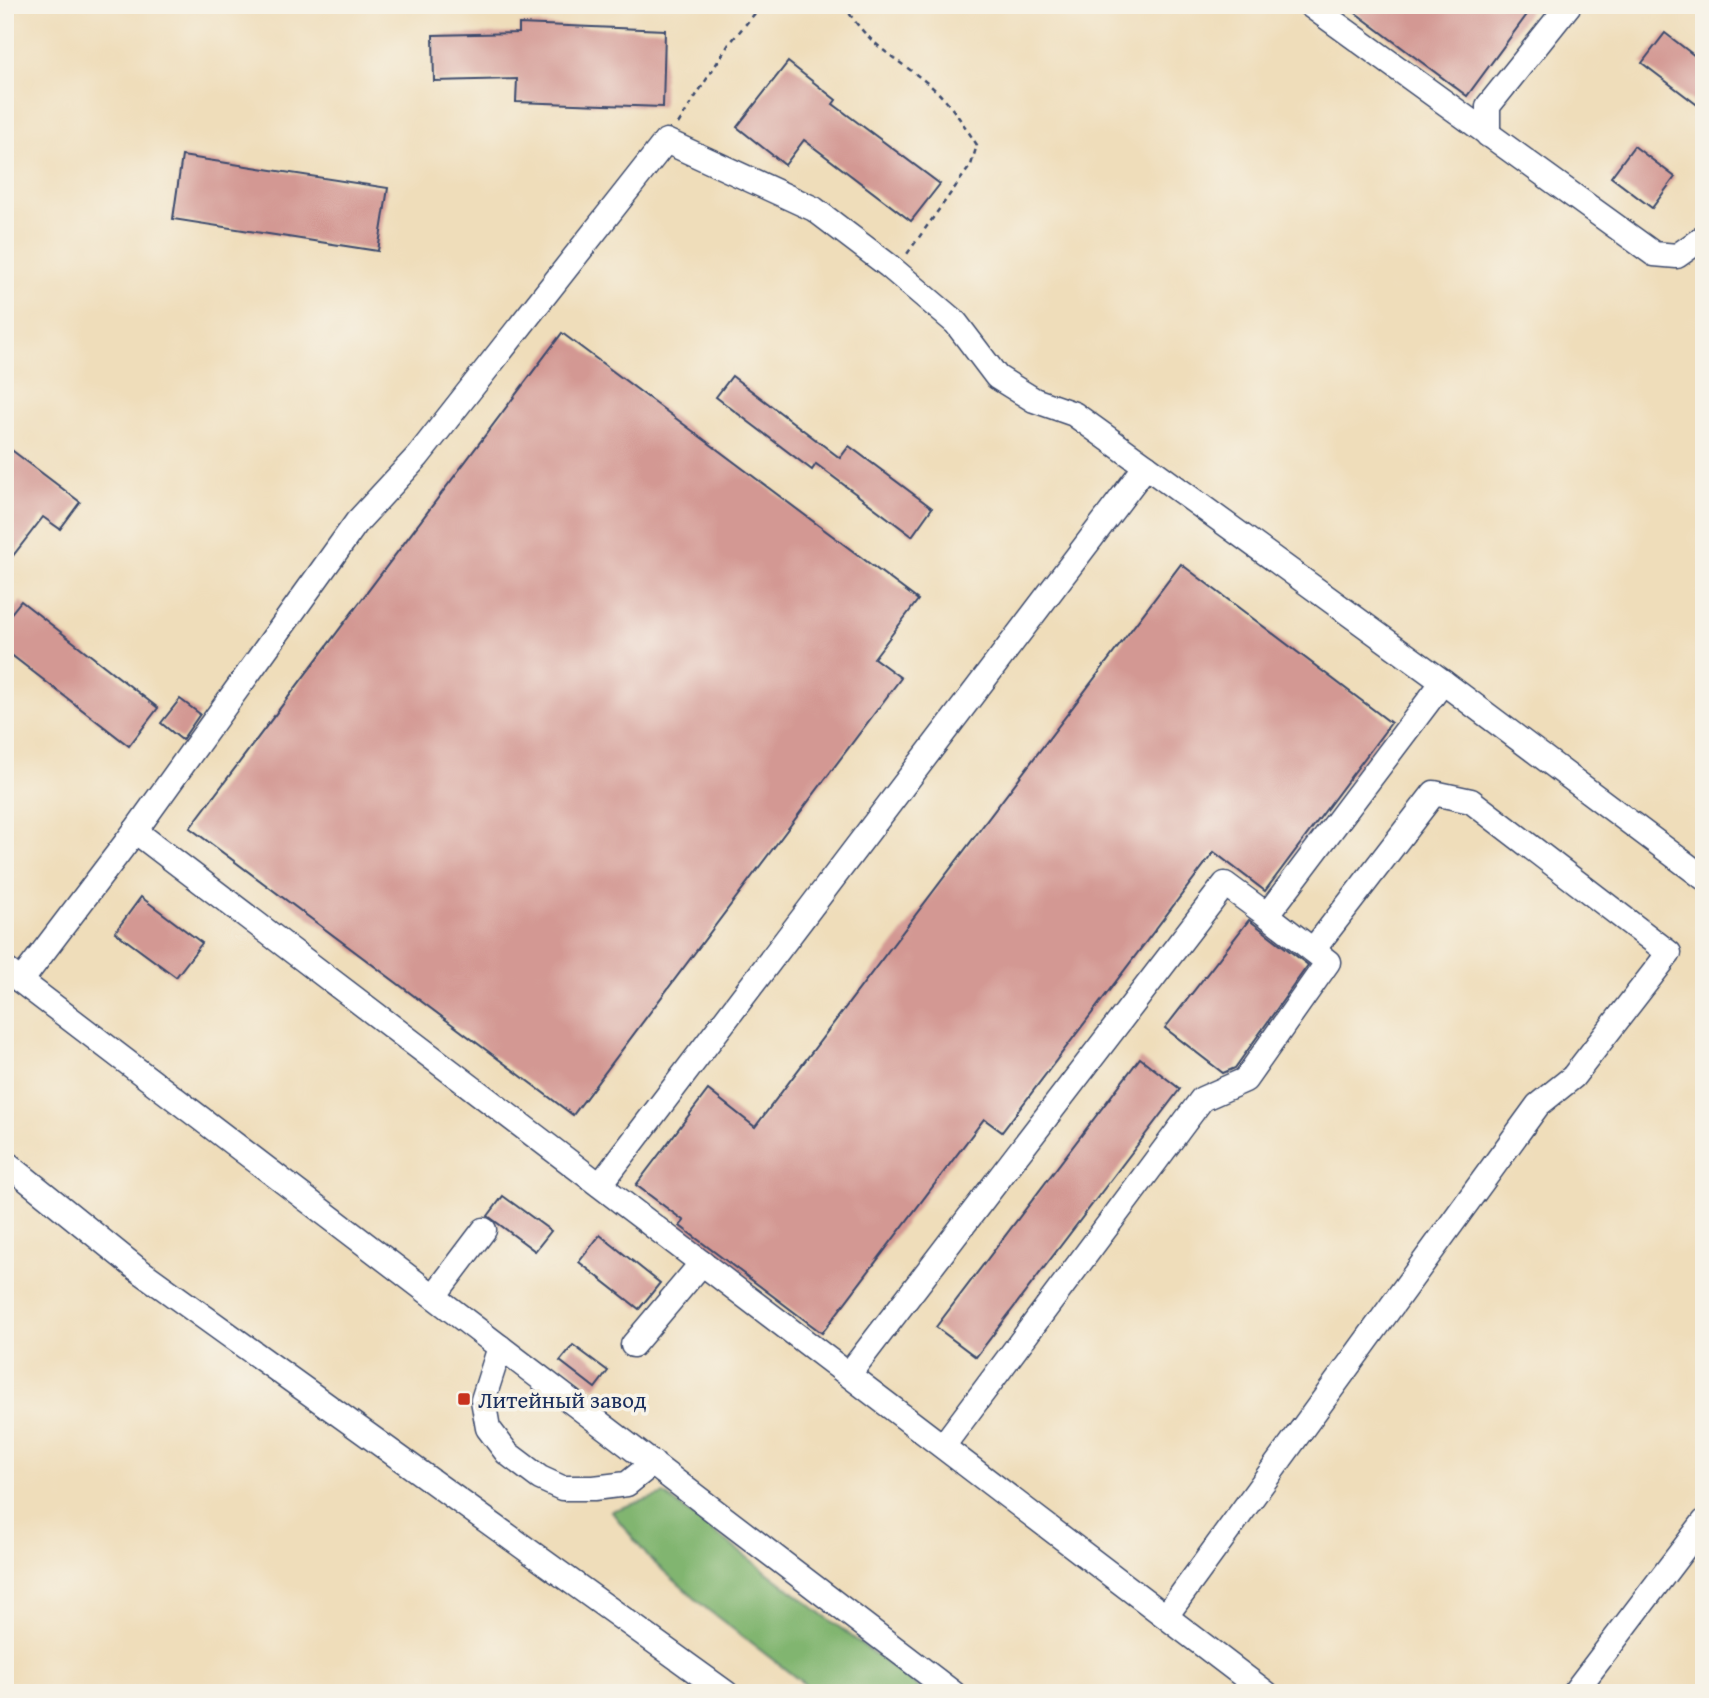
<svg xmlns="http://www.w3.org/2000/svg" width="1709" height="1698" font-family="'Gentium Book Plus',serif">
	<rect width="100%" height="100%" fill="#f7f3e8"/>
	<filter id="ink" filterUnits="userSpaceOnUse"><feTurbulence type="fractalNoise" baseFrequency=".0143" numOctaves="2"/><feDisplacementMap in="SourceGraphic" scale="14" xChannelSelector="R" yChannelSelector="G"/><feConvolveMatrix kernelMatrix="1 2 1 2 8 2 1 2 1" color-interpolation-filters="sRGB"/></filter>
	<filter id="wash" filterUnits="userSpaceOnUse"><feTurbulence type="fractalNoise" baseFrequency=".00686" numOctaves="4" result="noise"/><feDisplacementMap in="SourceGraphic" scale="28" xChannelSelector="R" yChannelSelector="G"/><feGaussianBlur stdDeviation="1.57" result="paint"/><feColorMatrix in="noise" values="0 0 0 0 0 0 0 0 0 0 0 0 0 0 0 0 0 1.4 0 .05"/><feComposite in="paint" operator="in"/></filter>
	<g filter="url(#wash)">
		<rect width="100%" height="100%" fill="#efddba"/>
		<polygon fill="#81b570" stroke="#4e7267" stroke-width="2" points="664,1494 926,1693 816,1693 707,1609 649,1558 611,1511"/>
		<g id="blocks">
			<g fill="#d39893">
				<polygon points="1345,5 1534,5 1467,96"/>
				<polygon points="519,24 665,30 663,107 516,102 517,79 434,81 433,35 519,33"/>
				<polygon points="1665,33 1704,63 1704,110 1642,63"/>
				<polygon points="788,62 836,100 833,104 940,184 911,221 804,140 785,165 737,127"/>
				<polygon points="1634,146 1675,177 1652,208 1611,177"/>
				<polygon points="182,156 388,188 378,251 173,219"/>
				<polygon points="562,333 918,600 874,658 901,678 573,1115 190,828"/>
				<polygon points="732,376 840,458 849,446 932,508 912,536 816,464 812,470 716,397"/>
				<polygon points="5,445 80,502 60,529 43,517 5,566"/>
				<polygon points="1181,564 1391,723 1265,891 1214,852 1002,1132 984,1119 822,1333 680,1226 684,1221 636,1185 708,1090 755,1127"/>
				<polygon points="21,601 158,708 129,746 5,650 5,621"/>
				<polygon points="180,699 200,714 182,740 161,723"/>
				<polygon points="141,897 202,943 176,977 115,932"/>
				<polygon points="1249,920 1308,965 1235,1068 1223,1073 1165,1028"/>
				<polygon points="1140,1058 1180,1089 976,1357 936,1327"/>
				<polygon points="503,1196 551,1231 535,1251 488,1216"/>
				<polygon points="600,1235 660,1283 639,1309 579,1262"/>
				<polygon points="573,1345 608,1371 595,1388 560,1361"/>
			</g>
		</g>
	</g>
	<g filter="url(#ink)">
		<use href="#blocks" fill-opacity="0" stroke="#3b496c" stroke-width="2"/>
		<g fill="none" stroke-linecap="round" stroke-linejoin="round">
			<defs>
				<g id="minor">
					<polyline points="1310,5 1654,254 1677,256 1704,237"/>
					<polyline points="1488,135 1488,106 1569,5"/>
					<polyline points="1146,466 1443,682 1704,878"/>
					<polyline points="135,831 1266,1693"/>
					<polyline points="5,969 953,1693"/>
					<polyline points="21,981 135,831 357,522 418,456 666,141 814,209 889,266 956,323 997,377 1034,400 1074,414 1146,466 600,1185"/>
					<polyline points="5,1162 136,1268 726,1693"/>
					<polyline points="434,1296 484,1230"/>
					<polyline points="633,1345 702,1263"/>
					<polyline points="500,1347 483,1400 488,1428 507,1453 540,1478 562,1488 594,1488 627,1484 653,1463"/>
					<polyline points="849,1374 1225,884 1267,915 1443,682"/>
					<polyline points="943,1446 1202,1099 1245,1080 1328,962 1267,915"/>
					<polyline points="1166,1616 1538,1105 1573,1077 1669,953 1471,801 1434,793 1313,950"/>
					<polyline points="1574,1693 1704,1522"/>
				</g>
			</defs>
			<use href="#minor" stroke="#3b496c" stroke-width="27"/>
			<g stroke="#3b496c" stroke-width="2.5" stroke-dasharray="5 5" stroke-linecap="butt">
				<path d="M844,5C868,45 892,55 926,82C948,99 962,122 977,145L971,165L907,254"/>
				<polyline points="678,124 729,44 762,5"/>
			</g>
			<use href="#minor" stroke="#fff" stroke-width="24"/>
		</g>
	</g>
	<rect fill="#c8321e" stroke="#f7f3e8" stroke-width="2.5" x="457" y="1392" width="14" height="14" rx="3.5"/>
	<g text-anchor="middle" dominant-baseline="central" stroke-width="7" stroke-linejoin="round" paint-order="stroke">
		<g font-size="23" fill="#1b2f5e" stroke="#f7f3e8" text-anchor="start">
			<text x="478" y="1399">Литейный завод</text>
		</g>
	</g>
	<rect width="1709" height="1698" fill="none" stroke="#f7f3e8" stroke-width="28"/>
</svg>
